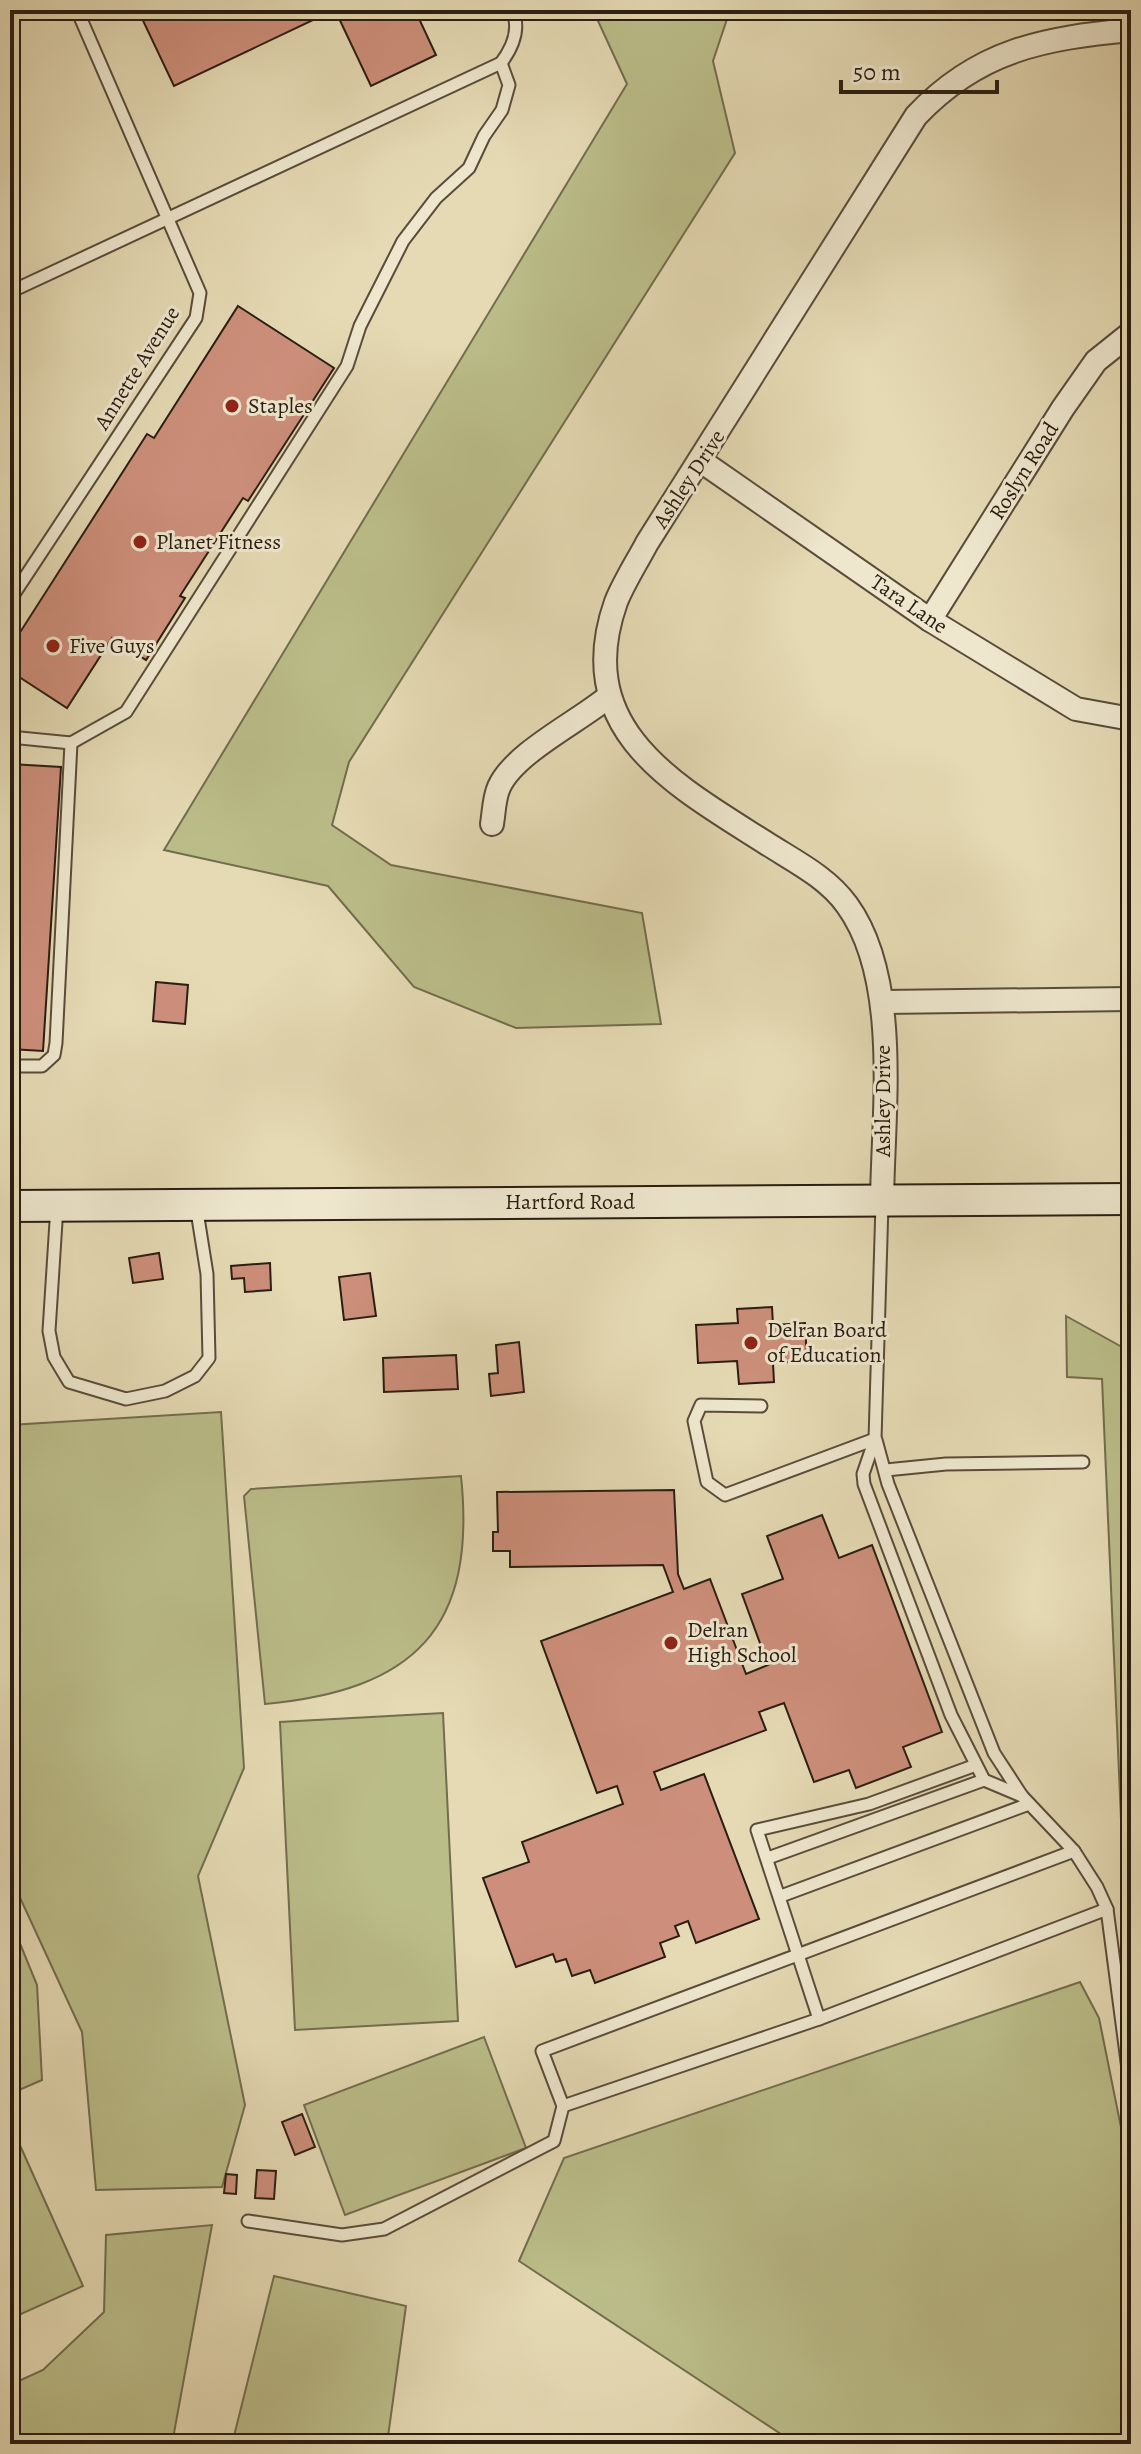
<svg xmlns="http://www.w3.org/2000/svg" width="1141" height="2454" font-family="Alegreya,serif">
	<rect width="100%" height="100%" fill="#e5dab4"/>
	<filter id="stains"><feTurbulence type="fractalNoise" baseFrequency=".0025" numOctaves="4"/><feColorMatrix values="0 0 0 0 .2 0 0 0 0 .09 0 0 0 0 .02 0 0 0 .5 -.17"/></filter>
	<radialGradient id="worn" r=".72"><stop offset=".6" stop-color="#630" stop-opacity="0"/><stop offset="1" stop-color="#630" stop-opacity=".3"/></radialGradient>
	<g fill="#bbbd89" stroke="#726d4e" stroke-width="2">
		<polygon points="593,10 730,10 713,61 735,153 349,762 332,825 391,865 642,913 661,1024 516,1028 414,987 328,886 164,850 627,84"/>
		<polygon points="1066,1316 1131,1352 1131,1907 1125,1912 1102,1379 1067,1377"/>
		<polygon points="221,1412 244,1768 198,1876 245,2105 222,2187 96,2190 82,2032 10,1876 10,1425"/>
		<path d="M461,1476C477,1629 414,1690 265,1704L244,1496L251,1489Z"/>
		<polygon points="443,1713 458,2021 295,2030 280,1722"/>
		<polygon points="10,1919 37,1985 42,2080 10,2094"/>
		<polygon points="1080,1982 1099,2018 1131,2177 1131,2444 796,2444 519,2261 564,2158"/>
		<polygon points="484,2037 526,2148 345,2215 304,2105"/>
		<polygon points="10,2123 83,2286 10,2319"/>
		<polygon points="212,2225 172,2444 10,2444 10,2385 43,2370 104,2312 106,2235"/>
		<polygon points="274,2276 406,2306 387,2444 232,2444"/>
	</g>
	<g fill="#cd8f7b" stroke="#2a1d12" stroke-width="2">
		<polygon points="138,10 334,10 174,86"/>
		<polygon points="335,10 415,10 436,55 371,86"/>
		<polygon points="238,306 334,368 248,501 243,498 180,596 185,598 146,660 112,638 67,708 10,671 10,648 147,434 154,438"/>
		<polygon points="10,764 61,767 43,1051 10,1049"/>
		<polygon points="156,982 188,985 185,1024 153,1021"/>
		<polygon points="159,1253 163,1279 133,1283 129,1258"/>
		<polygon points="270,1263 271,1290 245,1292 244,1278 232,1279 231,1266"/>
		<polygon points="1126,1272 1131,1272 1131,1304 1127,1304"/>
		<polygon points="370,1273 376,1316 344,1320 339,1277"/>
		<polygon points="772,1307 773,1325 805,1323 807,1361 773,1363 774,1382 739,1384 737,1361 698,1363 696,1325 738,1323 737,1309"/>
		<polygon points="519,1342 524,1392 491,1396 489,1374 498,1373 496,1345"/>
		<polygon points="456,1355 458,1389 384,1392 383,1358"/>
		<polygon points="674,1490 678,1574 684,1589 710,1579 746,1674 768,1665 742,1594 783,1579 767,1536 822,1515 839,1558 872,1545 942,1732 903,1747 911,1767 856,1788 849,1770 814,1782 784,1703 759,1712 766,1730 654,1772 661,1790 704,1774 759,1919 696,1943 688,1921 675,1926 679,1936 660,1943 665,1957 595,1983 590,1970 572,1976 566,1959 556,1962 553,1954 516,1967 483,1878 529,1862 522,1842 623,1804 617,1786 597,1793 541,1641 673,1592 663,1565 510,1567 510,1551 493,1551 493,1532 498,1532 497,1492"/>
		<polygon points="302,2114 315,2147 295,2155 282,2122"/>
		<polygon points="257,2170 276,2171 274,2199 255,2198"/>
		<polygon points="226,2174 237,2175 236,2194 224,2193"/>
	</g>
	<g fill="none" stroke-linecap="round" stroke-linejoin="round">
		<defs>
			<g id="service">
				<path d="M10,292L501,63C513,47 521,29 512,10"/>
				<polyline points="10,600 196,318 200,293 77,10"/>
				<polyline points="10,737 71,743 126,712 347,366 360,326 403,241 436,198 469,168 484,136 502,110 509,85 501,63"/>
				<polyline points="10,1066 42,1066 54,1055 56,1043 71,743"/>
				<polyline points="882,1204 875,1439 863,1474 864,1484 951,1715 984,1780 1022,1796 1074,1851 1097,1887 1107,1909 1131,2092"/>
				<polyline points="57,1206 49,1331 54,1357 69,1382 126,1399 165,1391 195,1376 209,1358 207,1274 196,1205"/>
				<polyline points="761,1406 701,1405 694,1421 707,1482 725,1495 875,1439"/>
				<polyline points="876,1440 888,1484 994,1753 1022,1796"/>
				<polyline points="886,1470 946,1464 1083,1462"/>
				<polyline points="1074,1851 542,2051 563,2106 819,2019 1107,1909"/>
				<polyline points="768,1858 984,1780"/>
				<polyline points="781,1896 1029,1804"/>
				<polyline points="819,2019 757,1830 869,1804 976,1765"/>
				<polyline points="248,2221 342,2235 384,2229 554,2141 563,2106"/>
			</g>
			<g id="minor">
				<polyline points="701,461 930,620 1076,709 1131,719"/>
				<polyline points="930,620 1063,408 1096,361 1131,333"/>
				<path d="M492,824C494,812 494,798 499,787C514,753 578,722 608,697"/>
				<polyline points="884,1002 1131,999"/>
				<path d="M882,1201C883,1112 901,979 847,905C827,877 794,861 766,843C673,784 571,729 616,602C624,582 637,562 647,543L916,116C978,50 1044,38 1131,30"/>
			</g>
			<polyline id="secondary" points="10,1206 1131,1199"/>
		</defs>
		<use href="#service" stroke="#594c3a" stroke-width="15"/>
		<use href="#minor" stroke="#594c3a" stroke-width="26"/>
		<use href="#secondary" stroke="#2a1d12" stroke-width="34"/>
		<use href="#service" stroke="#eee7ce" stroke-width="11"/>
		<use href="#minor" stroke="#eee7ce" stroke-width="22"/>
		<use href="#secondary" stroke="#eee7ce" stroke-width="30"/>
	</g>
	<g fill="#8f2418" stroke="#eee7ce" stroke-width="3">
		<circle cx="232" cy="406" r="8"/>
		<circle cx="140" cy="542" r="8"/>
		<circle cx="53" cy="646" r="8"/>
		<circle cx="751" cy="1343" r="8"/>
		<circle cx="671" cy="1643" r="8"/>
	</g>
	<g text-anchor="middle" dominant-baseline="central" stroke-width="6" stroke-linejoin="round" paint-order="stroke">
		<g font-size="22" fill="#2a1d12" stroke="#eee7ce">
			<text transform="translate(137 368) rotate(-58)">Annette Avenue</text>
			<text transform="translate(1024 471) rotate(-58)">Roslyn Road</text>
			<text transform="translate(689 479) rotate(-57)">Ashley Drive</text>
			<text transform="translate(909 604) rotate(34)">Tara Lane</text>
			<text transform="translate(883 1101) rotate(-90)">Ashley Drive</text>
			<text x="570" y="1202">Hartford Road</text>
		</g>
		<g font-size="22" fill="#2a1d12" stroke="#eee7ce" text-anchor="start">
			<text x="248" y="406">Staples</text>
			<text x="156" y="542">Planet Fitness</text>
			<text x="69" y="646">Five Guys</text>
			<text x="767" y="1330">Delran Board<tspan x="767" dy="25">of Education</tspan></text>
			<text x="687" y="1630">Delran<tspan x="687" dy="25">High School</tspan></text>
		</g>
	</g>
	<rect width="1141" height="2454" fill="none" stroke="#e5dab4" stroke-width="40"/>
	<rect x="12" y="12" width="1117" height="2430" fill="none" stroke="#2a1d12" stroke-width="4"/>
	<rect x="20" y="20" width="1101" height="2414" fill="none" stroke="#2a1d12" stroke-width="2"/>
	<path d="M841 80v12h156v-12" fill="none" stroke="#2a1d12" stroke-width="4"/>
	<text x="853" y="80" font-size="24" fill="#2a1d12" stroke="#eee7ce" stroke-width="6" paint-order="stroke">50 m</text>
	<rect width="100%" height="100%" filter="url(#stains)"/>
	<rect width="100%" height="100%" fill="url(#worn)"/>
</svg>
